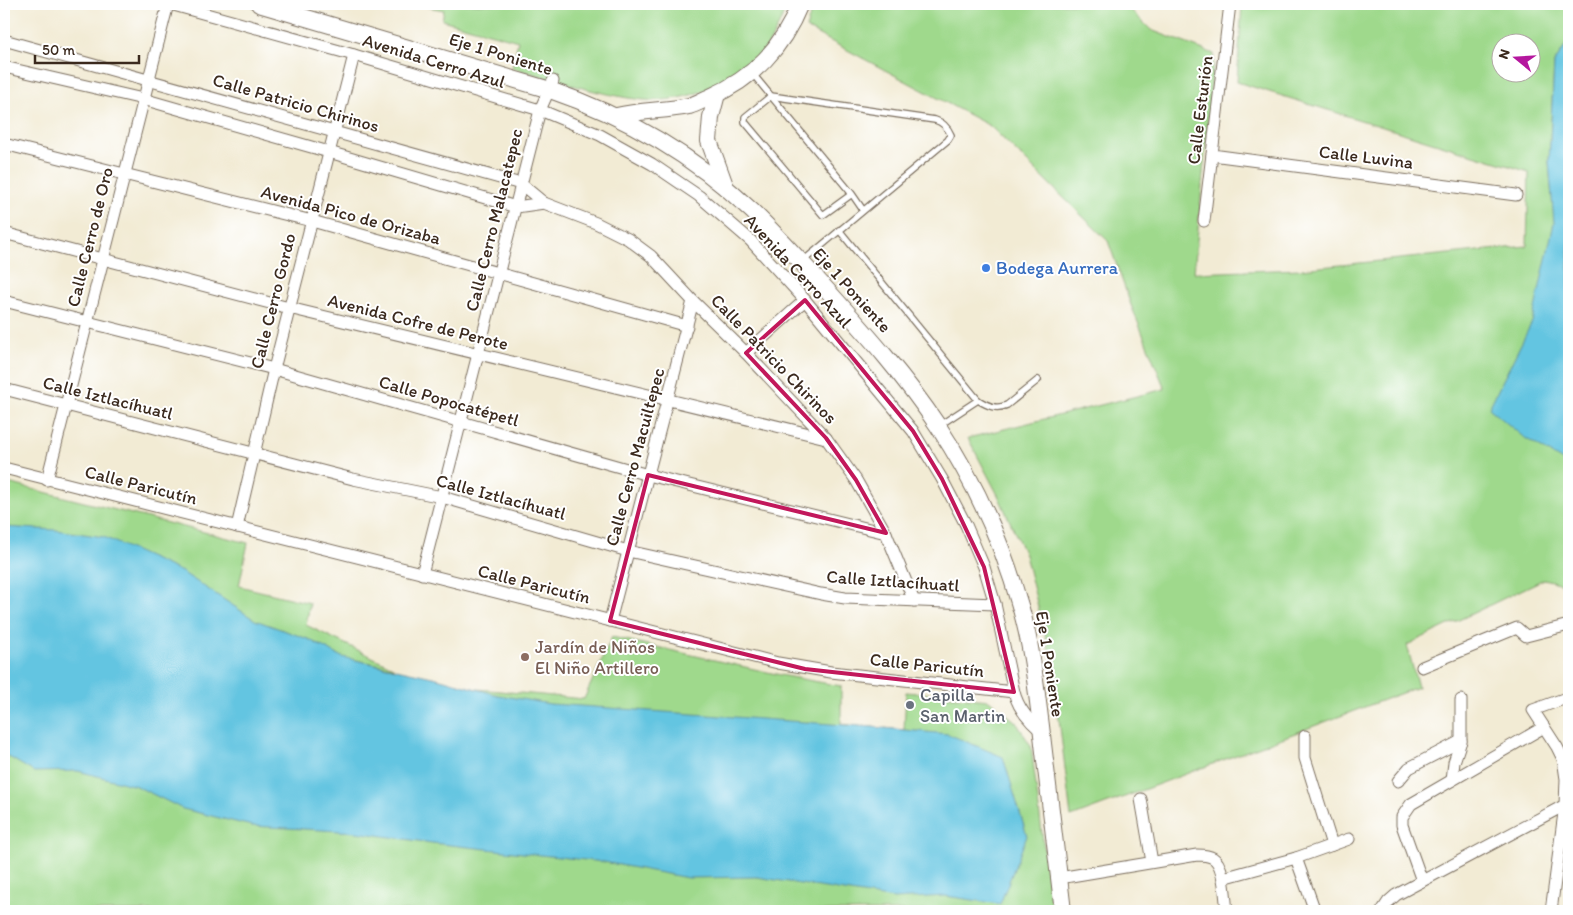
<svg xmlns="http://www.w3.org/2000/svg" width="1573" height="915" font-family="Itim,sans-serif">
	<rect width="100%" height="100%" fill="#fff"/>
	<filter id="ink" filterUnits="userSpaceOnUse"><feTurbulence type="fractalNoise" baseFrequency=".02" numOctaves="2"/><feDisplacementMap in="SourceGraphic" scale="10" xChannelSelector="R" yChannelSelector="G"/><feConvolveMatrix kernelMatrix="1 2 1 2 8 2 1 2 1" color-interpolation-filters="sRGB"/></filter>
	<filter id="wash" filterUnits="userSpaceOnUse"><feTurbulence type="fractalNoise" baseFrequency=".0096" numOctaves="4" result="noise"/><feDisplacementMap in="SourceGraphic" scale="20" xChannelSelector="R" yChannelSelector="G"/><feGaussianBlur stdDeviation="1.12" result="paint"/><feColorMatrix in="noise" values="0 0 0 0 0 0 0 0 0 0 0 0 0 0 0 0 0 1.4 0 .05"/><feComposite in="paint" operator="in"/></filter>
	<g filter="url(#wash)">
		<rect width="100%" height="100%" fill="#f2ebd4"/>
		<g fill="#9fd98c" stroke="#6d8255" fill-rule="evenodd">
			<path d="M413,4H787C783,17 774,37 766,48C742,81 684,104 644,100C601,96 554,79 512,68L518,41L442,20L444,10Z"/>
			<path d="M814,4H1125L1151,30L1214,54L1194,273L1301,269L1527,246L1529,172L1237,82L1242,4H1569V41L1554,63L1549,162L1552,197L1569,146V586L1544,579L1407,645L1418,687L1071,817L1052,662L1025,555L998,495L968,438L1165,389L1131,305L1108,241L990,126L806,28ZM1500,42H1530V72H1500Z"/>
			<polygon points="4,482 248,543 239,586 310,603 306,625 395,668 346,658 382,680 584,699 612,637 785,676 841,686 841,724 904,730 906,692 989,700 1016,722 1031,746 1052,911 4,911"/>
		</g>
		<g fill="#63c5e1" stroke="#4f7880">
			<polygon points="1569,41 1569,465 1522,436 1489,408 1532,322 1554,223 1549,162 1554,63"/>
			<polygon points="4,527 56,530 104,537 182,572 255,620 308,639 342,657 437,678 498,695 550,704 581,706 873,727 948,734 1003,757 1027,836 1000,904 945,896 894,899 757,877 688,878 604,862 432,843 356,832 252,826 183,809 136,786 78,771 34,772 4,754"/>
		</g>
	</g>
	<g filter="url(#ink)">
		<g fill="none" stroke-linecap="round" stroke-linejoin="round">
			<defs>
				<g id="lane">
					<path d="M752,73L771,96L935,120C942,122 948,128 951,135L948,140L803,261"/>
					<polyline points="852,194 823,215 745,122 745,117 771,96 852,194 863,210"/>
					<polyline points="839,230 978,400 940,425"/>
					<path d="M978,400C988,406 996,410 1007,405L1038,380"/>
				</g>
				<g id="street">
					<polyline points="170,4 354,55 540,110 600,135 652,164 699,196 750,240 805,300 913,431 942,479 966,525 984,567 995,604 1014,692"/>
					<polyline points="4,40 521,184 544,203 596,223 628,239 651,256 693,301 746,353 826,438 856,480 886,533 914,601"/>
					<polyline points="4,67 143,99 329,152 516,207 544,203"/>
					<polyline points="4,144 312,221 687,326"/>
					<polyline points="1212,155 1516,195"/>
					<polyline points="1204,221 1230,4"/>
					<polyline points="4,233 289,308 826,438"/>
					<polyline points="4,301 274,369 648,475 886,533"/>
					<polyline points="746,353 805,300"/>
					<polyline points="4,389 353,479 442,497 628,551 821,594 845,598 995,604"/>
					<path d="M4,468L778,663L831,672L1014,692C1018,708 1028,720 1041,731"/>
					<polyline points="47,480 168,4"/>
					<polyline points="237,527 274,369 354,55"/>
					<polyline points="422,574 540,110 553,81"/>
					<polyline points="610,621 693,301"/>
					<polyline points="1422,667 1517,628 1526,636 1569,625"/>
					<polyline points="1305,736 1305,758 1332,845"/>
					<polyline points="1452,780 1454,762 1461,741 1461,700"/>
					<polyline points="1398,781 1409,768 1461,741"/>
					<polyline points="1141,799 1152,862"/>
					<polyline points="1296,858 1315,911"/>
					<path d="M1059,878L1197,855C1203,855 1208,855 1213,858C1225,865 1225,898 1227,911"/>
					<polyline points="1223,878 1296,858 1349,839"/>
					<polyline points="1422,881 1402,825 1402,817 1411,804 1544,727"/>
					<polyline points="1382,911 1388,902 1396,895 1565,805"/>
					<polyline points="1551,911 1565,805 1566,779 1563,759 1557,747 1533,710 1569,697"/>
				</g>
				<g id="secondary">
					<path d="M259,4L550,90C626,116 694,156 752,211C778,236 802,263 827,290C866,333 906,378 938,426C975,482 1003,544 1021,609C1032,647 1036,687 1041,726C1048,788 1056,850 1063,911"/>
					<polyline points="717,94 711,117 709,141 726,188"/>
					<path d="M617,116C640,110 665,111 689,106C696,104 703,100 710,97C754,78 782,48 800,4"/>
				</g>
			</defs>
			<use href="#lane" stroke="#7b6e5e" stroke-width="8"/>
			<use href="#street" stroke="#7b6e5e" stroke-width="13"/>
			<use href="#secondary" stroke="#7b6e5e" stroke-width="18"/>
			<use href="#lane" stroke="#fff" stroke-width="5.5"/>
			<use href="#street" stroke="#fff" stroke-width="11"/>
			<use href="#secondary" stroke="#fff" stroke-width="16"/>
		</g>
	</g>
	<path fill="none" stroke="#c2185b" stroke-width="4" stroke-linejoin="round" d="M805,300L913,431L942,479L984,567L1014,692L805,669L610,621L648,475L886,533L856,480L826,438L746,353Z"/>
	<circle fill="#3f7fe0" stroke="#fff" stroke-width="2" cx="986" cy="268" r="5"/>
	<circle fill="#8d6e63" stroke="#fff" stroke-width="2" cx="525" cy="657" r="5"/>
	<circle fill="#6b7280" stroke="#fff" stroke-width="2" cx="910" cy="705" r="5"/>
	<g text-anchor="middle" dominant-baseline="central" stroke-width="4" stroke-linejoin="round" paint-order="stroke">
		<g font-size="18" fill="#3b2a1e" stroke="#fff">
			<text transform="translate(501 54) rotate(17)">Eje 1 Poniente</text>
			<text transform="translate(434 61) rotate(17)">Avenida Cerro Azul</text>
			<text transform="translate(296 103) rotate(16)">Calle Patricio Chirinos</text>
			<text transform="translate(1200 110) rotate(-83)">Calle Esturión</text>
			<text transform="translate(1366 157) rotate(7)">Calle Luvina</text>
			<text transform="translate(351 215) rotate(15)">Avenida Pico de Orizaba</text>
			<text transform="translate(494 220) rotate(-76)">Calle Cerro Malacatepec</text>
			<text transform="translate(90 237) rotate(-76)">Calle Cerro de Oro</text>
			<text transform="translate(798 271) rotate(47)">Avenida Cerro Azul</text>
			<text transform="translate(852 290) rotate(48)">Eje 1 Poniente</text>
			<text transform="translate(273 301) rotate(-76)">Calle Cerro Gordo</text>
			<text transform="translate(418 322) rotate(14)">Avenida Cofre de Perote</text>
			<text transform="translate(774 359) rotate(46)">Calle Patricio Chirinos</text>
			<text transform="translate(108 398) rotate(14)">Calle Iztlacíhuatl</text>
			<text transform="translate(449 401) rotate(16)">Calle Popocatépetl</text>
			<text transform="translate(635 457) rotate(-75)">Calle Cerro Macuiltepec</text>
			<text transform="translate(141 485) rotate(14)">Calle Paricutín</text>
			<text transform="translate(501 497) rotate(15)">Calle Iztlacíhuatl</text>
			<text transform="translate(893 581) rotate(4)">Calle Iztlacíhuatl</text>
			<text transform="translate(534 584) rotate(14)">Calle Paricutín</text>
			<text transform="translate(1050 664) rotate(81)">Eje 1 Poniente</text>
			<text transform="translate(927 665) rotate(6)">Calle Paricutín</text>
		</g>
		<g font-size="18" fill="#366cbe" stroke="#fff" text-anchor="start">
			<text x="996" y="268">Bodega Aurrera</text>
		</g>
		<g font-size="18" fill="#785e54" stroke="#fff" text-anchor="start">
			<text x="535" y="647">Jardín de Niños<tspan x="535" dy="21">El Niño Artillero</tspan></text>
		</g>
		<g font-size="18" fill="#5b616d" stroke="#fff" text-anchor="start">
			<text x="920" y="695">Capilla<tspan x="920" dy="21">San Martin</tspan></text>
		</g>
	</g>
	<rect width="1573" height="915" fill="none" stroke="#fff" stroke-width="20"/>
	<g transform="translate(1516 58) rotate(288)"><circle r="24" fill="#ffffff" stroke="#b1aaa5"/>
	<path d="M0-4L9 19L0 12L-9 19Z" fill="#b5179e"/>
	<text y="-8" font-size="14" font-weight="bold" text-anchor="middle" fill="#3b2a1e">N</text>
	</g>
	<path d="M35 55v8h104v-8" fill="none" stroke="#3b2a1e" stroke-width="2.5"/>
	<text x="42" y="55" font-size="15" fill="#3b2a1e" stroke="#ffffff" stroke-width="4" paint-order="stroke">50 m</text>
</svg>
